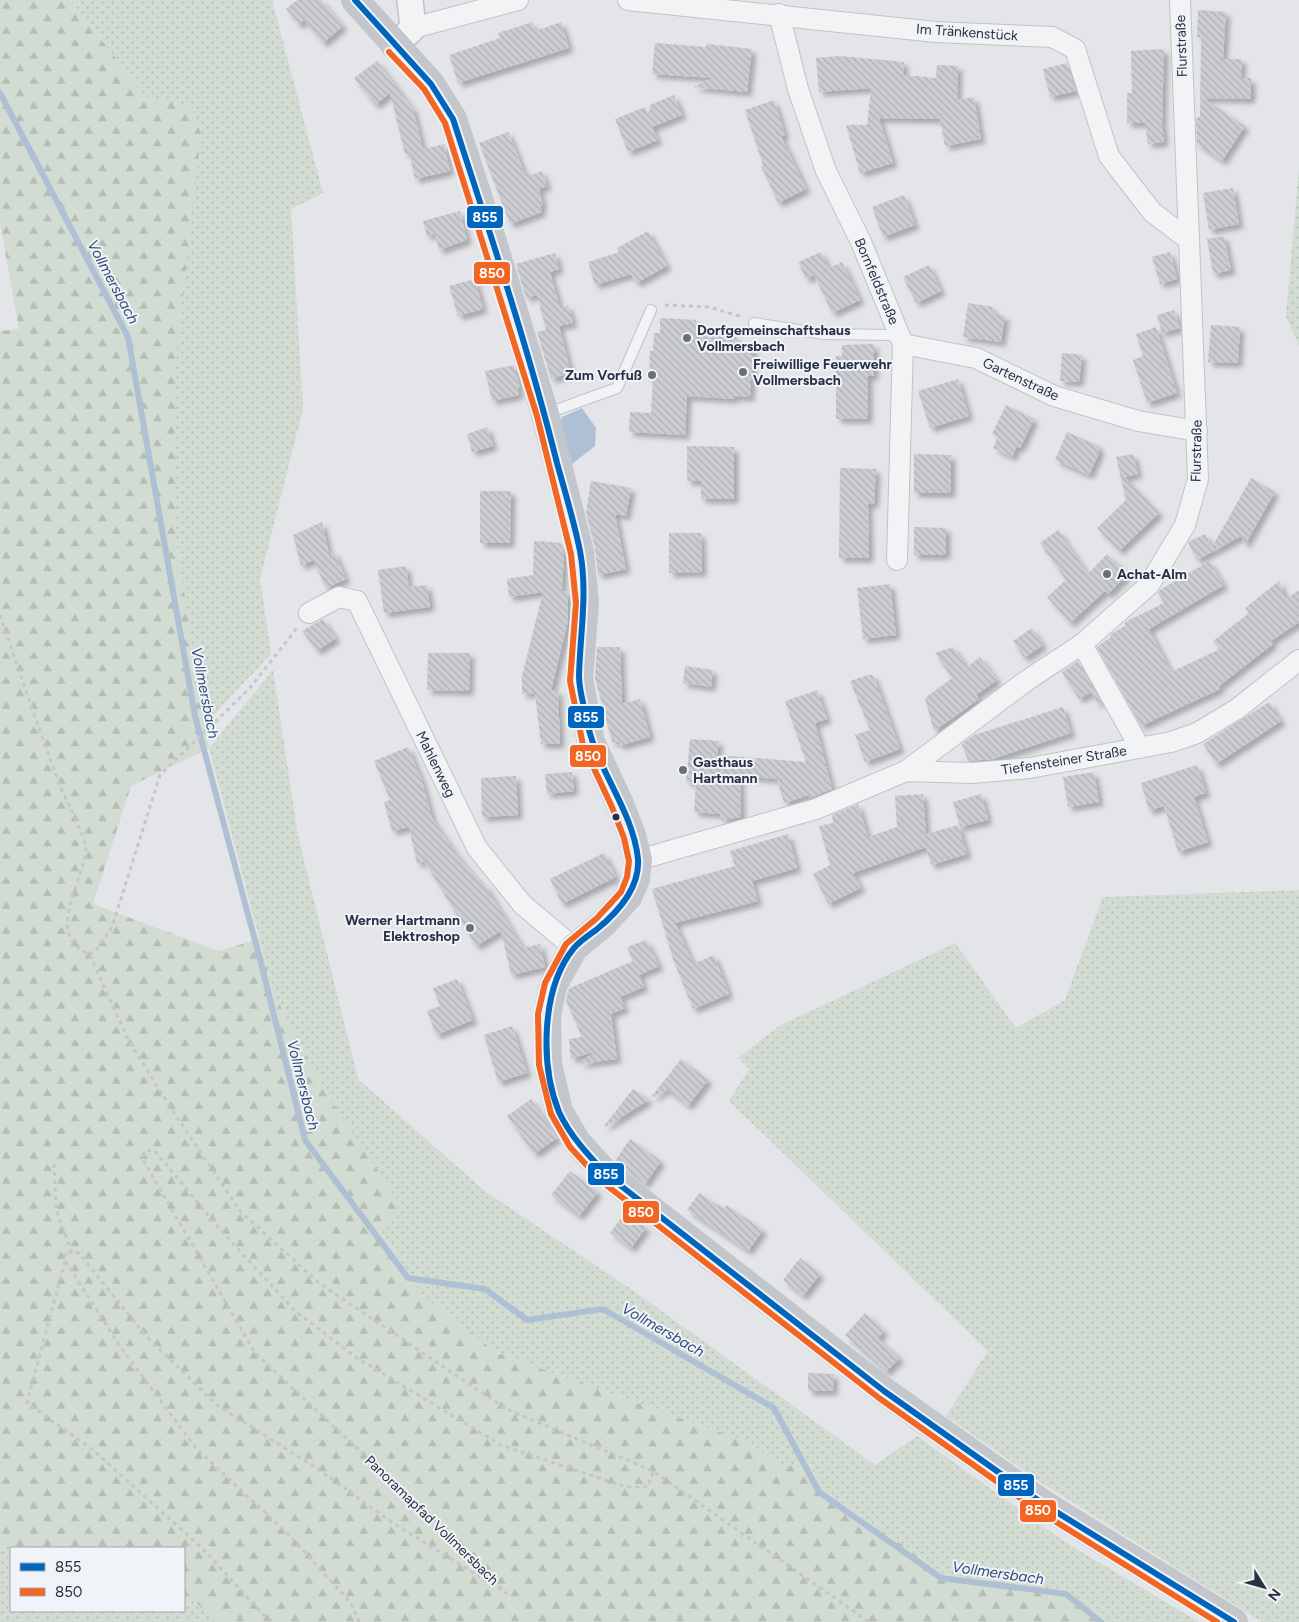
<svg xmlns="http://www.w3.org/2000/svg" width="1299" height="1622" viewBox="0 0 1299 1622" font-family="Figtree,sans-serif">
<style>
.grass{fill:url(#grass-dots)}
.forest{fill:url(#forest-firs)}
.water{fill:#b0c0d4}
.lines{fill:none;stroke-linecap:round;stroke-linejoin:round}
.stream{stroke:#b0c0d4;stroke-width:6}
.building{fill:url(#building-back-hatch);filter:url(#shadow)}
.service-casing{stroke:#c1c3c6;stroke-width:12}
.minor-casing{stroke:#c1c3c6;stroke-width:22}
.tertiary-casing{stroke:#c1c3c6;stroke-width:28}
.path{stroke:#c4c6cb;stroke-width:3;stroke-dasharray:4 4;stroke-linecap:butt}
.service{stroke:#f2f3f5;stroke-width:10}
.minor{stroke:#f2f3f5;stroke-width:20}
.tertiary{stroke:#f2f3f5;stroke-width:25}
.secondary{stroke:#c3c6ca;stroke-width:28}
.bus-1-casing{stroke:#f0f3f7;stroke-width:10}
.bus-2-casing{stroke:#f0f3f7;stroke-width:10}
.bus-1{stroke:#0065bd;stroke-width:6}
.bus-2{stroke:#f26522;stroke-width:6}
.poi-dot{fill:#69707d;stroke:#f0f3f7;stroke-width:2}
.bus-dot{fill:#283143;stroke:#f0f3f7;stroke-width:2}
.labels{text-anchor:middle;stroke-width:4;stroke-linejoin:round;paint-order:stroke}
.street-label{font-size:14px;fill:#283143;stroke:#f0f3f7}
.poi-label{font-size:14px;font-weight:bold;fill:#283143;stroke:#f0f3f7;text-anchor:start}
.water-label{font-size:15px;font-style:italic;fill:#304d79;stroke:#f0f3f7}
.line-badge{stroke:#f0f3f7;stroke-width:2}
.badge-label{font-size:14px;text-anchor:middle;font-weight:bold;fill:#fff}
</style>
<defs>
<pattern id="grass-dots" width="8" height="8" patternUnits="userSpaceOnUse" patternTransform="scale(1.25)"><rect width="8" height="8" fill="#d2dcd3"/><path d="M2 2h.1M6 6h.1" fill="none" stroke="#b4bdb6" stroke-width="1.8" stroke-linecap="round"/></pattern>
<pattern id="forest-firs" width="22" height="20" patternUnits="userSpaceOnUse" patternTransform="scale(1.25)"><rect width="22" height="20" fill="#d2dcd3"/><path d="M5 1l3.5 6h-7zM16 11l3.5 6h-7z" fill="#b4bdb6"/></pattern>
<pattern id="building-back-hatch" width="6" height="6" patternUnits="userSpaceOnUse" patternTransform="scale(1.25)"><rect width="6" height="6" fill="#cbcdd1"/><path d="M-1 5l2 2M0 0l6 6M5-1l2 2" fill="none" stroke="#aeb0b5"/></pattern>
<filter id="shadow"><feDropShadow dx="4.5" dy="4.5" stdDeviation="2.5" flood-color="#0004"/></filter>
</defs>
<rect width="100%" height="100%" fill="#e3e5e8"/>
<g class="grass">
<polygon points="71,0 272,0 323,193 291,209 303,409 260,579 271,654 204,725 176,541 176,359 191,107 145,97"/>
<polygon points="1299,168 1299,346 1286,316"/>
<polygon points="273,670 298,836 358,1079 486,1192 631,1289 875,1465 917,1436 1065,1542 1199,1622 1107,1622 1067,1592 944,1574 825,1491 810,1461 782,1468 750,1443 497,1353 422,1295 380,1230 330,1099 274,994 209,748"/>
<polygon points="1299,890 1299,1622 1262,1622 1039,1481 946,1416 988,1351 729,1101 749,1069 738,1058 779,1026 955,943 1016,1028 1065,1000 1103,897"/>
<polygon points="0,1546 20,1548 11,1548 11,1611 184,1611 184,1601 194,1602 222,1622 0,1622"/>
</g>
<polygon class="forest" points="0,0 71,0 145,97 191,107 201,134 176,359 176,541 209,748 131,786 93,904 218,951 259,939 274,994 330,1099 400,1204 380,1231 422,1295 497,1353 750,1443 782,1468 810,1461 825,1491 944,1574 1067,1592 1107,1622 222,1622 194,1602 184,1601 184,1548 20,1548 0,1546 0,331 19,329 0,223"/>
<polygon class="water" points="582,408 596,428 595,446 572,464 560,423 562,417"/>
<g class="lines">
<polyline class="stream" points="0,93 128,337 195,716 261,963 305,1140 408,1278 485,1289 527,1320 603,1309 774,1408 819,1492 941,1578 1066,1594 1101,1622"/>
</g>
<g class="building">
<polygon points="297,0 321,0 343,26 323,43 304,20 299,25 286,9"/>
<polygon points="1198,10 1226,12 1223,59 1242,59 1241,78 1251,78 1251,99 1203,98 1245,126 1222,161 1197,144 1196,118 1200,117 1201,37 1197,37"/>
<polygon points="532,22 535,31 561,22 569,48 458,83 449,55 500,38 498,33"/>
<polygon points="655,43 706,47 707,44 752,49 747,92 693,87 713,78 652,74"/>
<polygon points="1164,49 1162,122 1164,142 1148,144 1145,123 1127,123 1127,93 1132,93 1131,51"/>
<polygon points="839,56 904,62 903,75 936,78 937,65 958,66 957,100 974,97 981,139 945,146 940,119 879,118 893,163 860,173 846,125 867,125 871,88 819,92 816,58"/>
<polygon points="377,61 413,109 423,149 444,144 450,171 415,179 409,153 405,154 390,93 375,105 354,78"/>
<polygon points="1067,63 1076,91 1050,97 1043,69"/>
<polygon points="674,95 682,115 652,127 658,140 628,152 615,119 645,107 649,118 650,105"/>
<polygon points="774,100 785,135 781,136 806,189 778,203 761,166 763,165 745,110"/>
<polygon points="508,132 524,172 527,171 529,176 542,171 547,186 539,189 543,205 540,206 542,212 510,224 479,143"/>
<polygon points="1233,188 1239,224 1209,230 1203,193"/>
<polygon points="904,195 915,225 883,237 872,207"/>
<polygon points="460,211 467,240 439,250 435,234 427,236 423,221"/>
<polygon points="648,231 667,266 636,283 631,274 595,285 588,262 619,252 617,248"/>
<polygon points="1224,236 1231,270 1213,274 1207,239"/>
<polygon points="821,252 829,268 842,262 860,300 832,313 814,275 806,279 798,262"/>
<polygon points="1170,252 1177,279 1160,284 1152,257"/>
<polygon points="555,253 559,269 550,272 560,308 568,305 573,323 559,326 571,373 551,379 537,332 546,330 537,295 526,298 516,264"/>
<polygon points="929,265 941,291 916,303 903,277"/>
<polygon points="475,279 483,309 458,316 449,286"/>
<polygon points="968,303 993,307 992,313 1005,316 1001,342 963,337"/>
<polygon points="1174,310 1180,328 1162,333 1157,315"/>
<polygon points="660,318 696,320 696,335 737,337 736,346 753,347 750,397 734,396 734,399 687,396 685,435 629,432 630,412 651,413 653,379 649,378 650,351 653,351 654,333 660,333"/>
<polygon points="1211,325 1240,327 1238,363 1208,362"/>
<polygon points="1156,327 1177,393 1147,403 1133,360 1143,356 1136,334"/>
<polygon points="874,344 874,376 868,376 868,419 836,419 836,356 842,356 842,345"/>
<polygon points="1062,353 1082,355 1079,382 1060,381"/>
<polygon points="514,365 520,387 518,387 519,395 492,401 485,371"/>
<polygon points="958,379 969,416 930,428 918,391"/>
<polygon points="1006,405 1034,419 1020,448 1017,446 1012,457 993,448 998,437 992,434"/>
<polygon points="487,427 493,446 472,452 467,434"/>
<polygon points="1067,432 1099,446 1099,453 1089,475 1055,460"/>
<polygon points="687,446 734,447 734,499 701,499 701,481 687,481"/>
<polygon points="914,454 951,455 951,493 914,493"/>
<polygon points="1133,454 1138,474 1124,477 1159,513 1119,551 1097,528 1126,500 1116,457"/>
<polygon points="840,468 876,469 874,504 868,504 869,558 839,558"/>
<polygon points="1251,478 1275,492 1245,545 1241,536 1197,560 1188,542 1205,534 1212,547"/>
<polygon points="591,481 631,488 626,516 615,514 626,569 598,575 595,548 586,513"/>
<polygon points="480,491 511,491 510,543 480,543"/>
<polygon points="322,522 329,554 334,552 346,579 326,588 313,560 301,566 293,535"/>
<polygon points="914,527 946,528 946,555 914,555"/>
<polygon points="1058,530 1088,574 1107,554 1128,574 1108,594 1105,591 1070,623 1047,597 1066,580 1040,543"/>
<polygon points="669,533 701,533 702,572 669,573"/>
<polygon points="534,541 561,543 564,554 562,591 568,592 568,621 551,691 558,690 560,744 541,744 535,693 522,694 522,676 543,592 509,597 507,579 533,575"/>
<polygon points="1209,561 1224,585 1149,629 1171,672 1220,649 1213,641 1249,613 1245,608 1279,581 1286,599 1299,590 1299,622 1271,641 1273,644 1219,686 1220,689 1141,726 1097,647 1111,637 1110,635 1114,632 1125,626 1125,622 1164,603 1158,593 1160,590"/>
<polygon points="406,566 409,587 427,585 430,607 384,613 378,570"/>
<polygon points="890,584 896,635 863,639 857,588"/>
<polygon points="323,619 336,638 317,651 302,631"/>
<polygon points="1032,628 1043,645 1024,658 1013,641"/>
<polygon points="597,647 620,647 622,704 640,699 650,737 619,746 619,742 612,742 595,678"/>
<polygon points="953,647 967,667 980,657 997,680 976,695 979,699 934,731 925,698 952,678 935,653"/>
<polygon points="428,653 470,653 469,691 427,690"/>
<polygon points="1078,661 1101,702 1098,704 1091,692 1079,699 1062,672"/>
<polygon points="685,666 713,670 711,687 683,683"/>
<polygon points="868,675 873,675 900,749 865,762 855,735 870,730 850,681"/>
<polygon points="817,690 827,719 815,723 832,789 810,798 809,795 784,803 777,779 740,776 741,817 721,820 720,814 694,812 696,783 686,782 690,739 719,741 717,755 806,762 785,701"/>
<polygon points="1269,702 1281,721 1216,764 1203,744"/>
<polygon points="1063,707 1071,733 993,759 968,761 962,744 974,735"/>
<polygon points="408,747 422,781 432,818 455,852 483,886 485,885 523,948 540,944 545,967 511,975 501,931 476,946 424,861 417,864 409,827 392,831 384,802 390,800 374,761"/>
<polygon points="1197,765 1206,793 1194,797 1208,842 1178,852 1164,806 1149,811 1141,783"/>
<polygon points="572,772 574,791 547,794 545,774"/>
<polygon points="1094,772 1099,802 1068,807 1063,777"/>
<polygon points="516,776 518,815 482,817 481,778"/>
<polygon points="923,794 926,834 958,825 967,854 931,865 926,847 853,873 861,888 828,904 813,874 830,865 819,826 833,823 832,815 858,804 868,837 897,827 895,796"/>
<polygon points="981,794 988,820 960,827 953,802"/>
<polygon points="788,834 797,868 752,881 758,901 675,923 693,964 714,955 729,994 693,1009 674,962 652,889 735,866 730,851"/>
<polygon points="604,853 616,877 562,904 550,879"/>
<polygon points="646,940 659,966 639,975 637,969 644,987 620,997 625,1008 611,1014 617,1059 578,1064 596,1051 571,1059 569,1039 582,1037 566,1001 568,991 570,988 633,961 627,947"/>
<polygon points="457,979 473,1020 436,1035 427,1011 440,1006 433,988"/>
<polygon points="512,1026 527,1073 498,1082 484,1035"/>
<polygon points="681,1059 708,1080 688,1106 667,1089 654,1097 652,1096"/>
<polygon points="633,1089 649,1100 605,1127 604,1126"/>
<polygon points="531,1099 557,1138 534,1154 507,1116"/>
<polygon points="630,1139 661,1161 645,1184 615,1161"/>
<polygon points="570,1171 598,1192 579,1216 551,1195"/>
<polygon points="699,1193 724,1209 726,1205 763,1230 748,1251 687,1210"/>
<polygon points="625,1213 646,1228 631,1248 610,1233"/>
<polygon points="800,1258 820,1274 803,1296 783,1280"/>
<polygon points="865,1313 884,1331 878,1338 900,1358 886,1372 845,1335"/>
<polygon points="808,1373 834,1374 833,1391 808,1391"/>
</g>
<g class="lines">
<defs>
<g id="service">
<polyline points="754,323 824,334 891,335 900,342"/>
<polyline points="545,414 617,388 651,310"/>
</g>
<g id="minor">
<polyline points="628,0 936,32 1052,37 1075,49 1109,156 1152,212 1189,240"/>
<polyline points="779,14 798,89 826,171 861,242 903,344 897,560"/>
<polyline points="413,28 518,0"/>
<polyline points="903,344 976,358 1054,396 1138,421 1197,431"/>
<polyline points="309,613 339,597 357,601 477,848 522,904 574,948"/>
<polyline points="1082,644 1140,748"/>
<polyline points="906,771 1026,681 1082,644 1149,585 1185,525 1198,479 1180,0"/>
<polyline points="638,860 816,809 906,771 972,773 1030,768 1171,742 1197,733 1237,709 1299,660"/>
</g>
<polyline id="tertiary" points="395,46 413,28 410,0"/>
</defs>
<use href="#service" class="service-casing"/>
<use href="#minor" class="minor-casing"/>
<use href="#tertiary" class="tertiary-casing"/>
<g class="path">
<polyline points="665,305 709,307 742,317"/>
<path d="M0 615C20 673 39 731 61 788 66 800 86 838 86 848 85 880 43 935 89 954L129 1041 174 1113 241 1212 319 1283 506 1409 653 1471 869 1622"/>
<polyline points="89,954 98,948 112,927 160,775 249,689 297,628"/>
<polyline points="54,1164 56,1209 72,1253"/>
<polyline points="65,1261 27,1403 93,1450 203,1549 270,1622"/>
<polyline points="359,1622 351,1603 288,1534 195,1447 119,1345 65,1260 65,1252 79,1253 146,1336 218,1406 318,1469 390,1521 506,1593 373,1463 255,1353 142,1158 146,1151 154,1150 217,1226 295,1311 357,1358 501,1445 626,1487 648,1487 653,1471"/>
</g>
<use href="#service" class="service"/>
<use href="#minor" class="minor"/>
<use href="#tertiary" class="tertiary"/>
<polyline class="secondary" points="355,0 431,84 453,119 493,242 545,414 580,552 585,603 579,679 591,742 620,804 632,835 638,860 636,879 628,897 603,924 574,948 553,986 547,1015 548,1064 559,1111 577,1142 607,1175 884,1391 1042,1503 1234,1622"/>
<defs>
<path id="bus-1" d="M355 0 431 84 453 119C490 233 528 347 557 463 565 492 574 521 580 551 588 593 580 634 579 676 579 690 584 706 587 721 596 769 633 810 638 859 640 888 617 913 596 930 589 935 580 941 574 948 541 988 540 1065 559 1112 570 1136 589 1156 607 1175L884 1391 1042 1503 1234 1622"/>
<polyline id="bus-2" points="389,52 424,89 445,123 537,416 571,554 576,603 570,681 583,745 612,807 624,838 629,861 627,877 621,892 597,918 566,944 545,983 538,1014 539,1065 551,1114 570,1147 601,1181 879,1398 1037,1510 1217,1622"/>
</defs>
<use href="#bus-1" class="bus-1-casing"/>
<use href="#bus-2" class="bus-2-casing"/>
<use href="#bus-1" class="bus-1"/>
<use href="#bus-2" class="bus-2"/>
</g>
<g class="poi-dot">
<circle cx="687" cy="338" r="5"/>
<circle cx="743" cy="372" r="5"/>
<circle cx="652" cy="375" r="5"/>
<circle cx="1107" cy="574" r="5"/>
<circle cx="683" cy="770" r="5"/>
<circle cx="470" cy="928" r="5"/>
</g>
<circle class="bus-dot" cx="616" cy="817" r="4.5"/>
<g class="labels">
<g class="street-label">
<text transform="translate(967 32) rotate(4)" y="5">Im Tränkenstück</text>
<text transform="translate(1181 46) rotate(-92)" y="5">Flurstraße</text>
<text transform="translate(877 281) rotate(67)" y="5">Bornfeldstraße</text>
<text transform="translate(1021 379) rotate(25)" y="5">Gartenstraße</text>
<text transform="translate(1196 451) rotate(-89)" y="5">Flurstraße</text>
<text transform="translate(1064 760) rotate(-9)" y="5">Tiefensteiner Straße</text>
<text transform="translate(436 764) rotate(64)" y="5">Mahlenweg</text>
<text transform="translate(432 1520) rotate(44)" y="5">Panoramapfad Vollmersbach</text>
</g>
<g class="poi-label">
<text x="697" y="335">Dorfgemeinschaftshaus<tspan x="697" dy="16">Vollmersbach</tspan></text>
<text x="753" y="369">Freiwillige Feuerwehr<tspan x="753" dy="16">Vollmersbach</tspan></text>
<text x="642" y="380" text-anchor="end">Zum Vorfuß</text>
<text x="1117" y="579">Achat-Alm</text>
<text x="693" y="767">Gasthaus<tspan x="693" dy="16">Hartmann</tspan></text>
<text x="460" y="925" text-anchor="end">Werner Hartmann<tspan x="460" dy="16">Elektroshop</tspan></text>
</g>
<g class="water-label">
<text transform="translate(113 282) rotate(62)" y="5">Vollmersbach</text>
<text transform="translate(205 693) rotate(79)" y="5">Vollmersbach</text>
<text transform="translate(303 1085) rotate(76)" y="5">Vollmersbach</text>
<text transform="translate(663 1330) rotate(30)" y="5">Vollmersbach</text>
<text transform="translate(998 1573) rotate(8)" y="5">Vollmersbach</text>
</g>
</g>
<g class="line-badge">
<rect x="466" y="205" width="38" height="24" rx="5" fill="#0065bd"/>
<rect x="473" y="261" width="38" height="24" rx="5" fill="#f26522"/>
<rect x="567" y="705" width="38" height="24" rx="5" fill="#0065bd"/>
<rect x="569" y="744" width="38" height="24" rx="5" fill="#f26522"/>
<rect x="587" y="1162" width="38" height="24" rx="5" fill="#0065bd"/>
<rect x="622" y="1200" width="38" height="24" rx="5" fill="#f26522"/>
<rect x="997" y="1473" width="38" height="24" rx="5" fill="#0065bd"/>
<rect x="1019" y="1499" width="38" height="24" rx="5" fill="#f26522"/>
</g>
<g class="badge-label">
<text x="485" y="222">855</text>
<text x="492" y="278">850</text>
<text x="586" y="722">855</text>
<text x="588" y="761">850</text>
<text x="606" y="1179">855</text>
<text x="641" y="1217">850</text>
<text x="1016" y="1490">855</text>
<text x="1038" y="1515">850</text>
</g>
<rect x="10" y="1547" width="175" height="65" fill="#f0f3f7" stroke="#a0a5af"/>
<rect x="20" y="1563" width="25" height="8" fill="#0065bd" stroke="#a0a5af"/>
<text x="55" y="1572" font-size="15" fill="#283143">855</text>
<rect x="20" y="1588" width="25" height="8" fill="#f26522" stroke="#a0a5af"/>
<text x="55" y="1597" font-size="15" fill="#283143">850</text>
<g transform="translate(1264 1587) rotate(127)" stroke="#f0f3f7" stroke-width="4" paint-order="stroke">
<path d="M0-4L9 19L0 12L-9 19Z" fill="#283143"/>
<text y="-8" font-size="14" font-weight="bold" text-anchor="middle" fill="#283143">N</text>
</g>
</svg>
